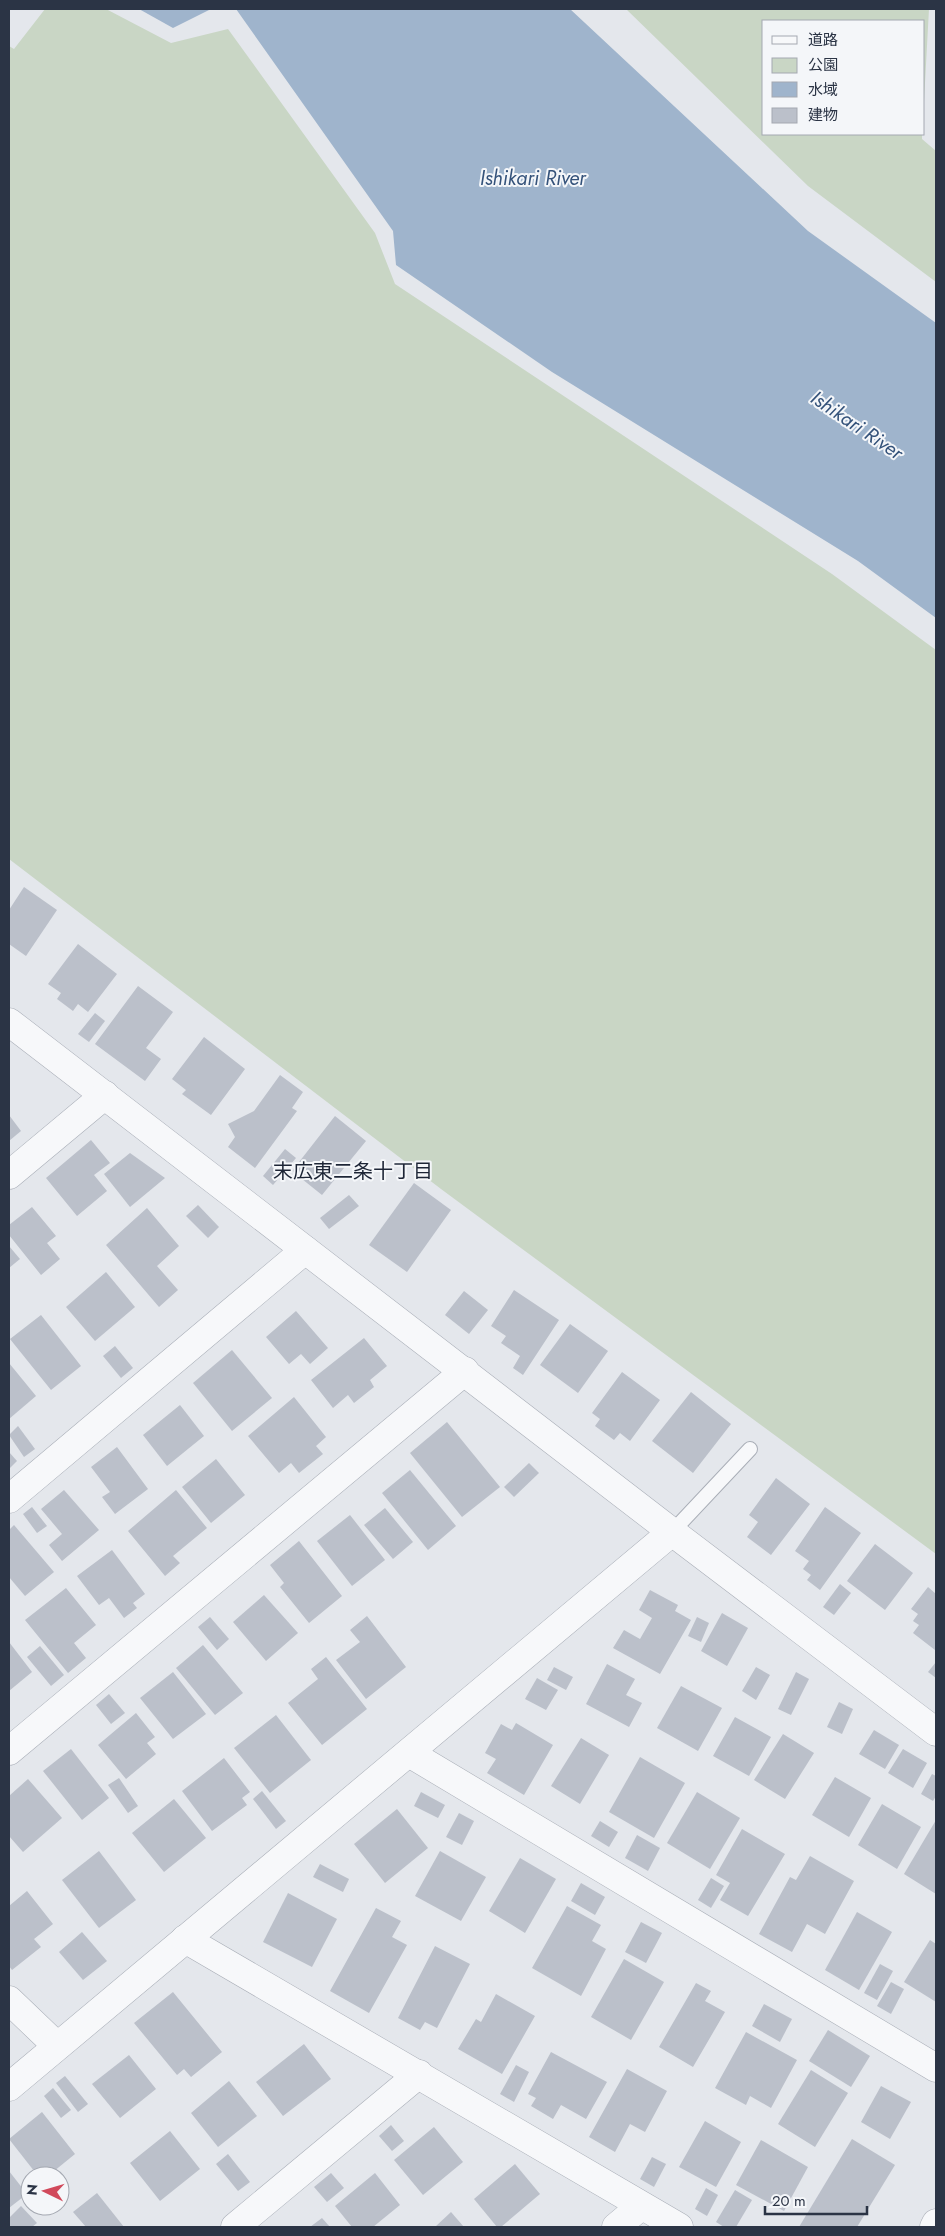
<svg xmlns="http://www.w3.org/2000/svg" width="945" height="2236" viewBox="0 0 945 2236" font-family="Jost,'Noto Sans JP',sans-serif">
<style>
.green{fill:#c9d6c5}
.water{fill:#9fb4cc}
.building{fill:#bbc0ca}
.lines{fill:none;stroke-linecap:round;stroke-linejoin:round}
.service-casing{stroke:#a9aeb7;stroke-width:16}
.minor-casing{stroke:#a9aeb7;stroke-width:29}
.service{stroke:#f7f8fa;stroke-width:14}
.minor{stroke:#f7f8fa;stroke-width:28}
.labels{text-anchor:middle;stroke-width:4;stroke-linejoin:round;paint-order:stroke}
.water-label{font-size:20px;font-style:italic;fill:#34527a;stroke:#f4f6f9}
.neighbourhood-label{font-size:20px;fill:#1d2536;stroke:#f4f6f9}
</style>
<rect width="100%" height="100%" fill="#e4e7ec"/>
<g class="green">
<polygon points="45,9 106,9 171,43 228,29 375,233 395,284 832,574 936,650 936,1554 441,1189 9,859 9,46 14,49"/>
<polygon points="626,9 929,9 924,101 924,21 764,21 764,134 922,134 922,139 936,151 936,282 808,186"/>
</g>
<g class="water">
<polygon points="139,9 211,9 173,28"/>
<polygon points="236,9 570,9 808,231 936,323 936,618 858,561 552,372 396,265 393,231"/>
</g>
<g class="building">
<polygon points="24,887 57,910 26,956 9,944 9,910"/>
<polygon points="78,944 117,974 88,1012 78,1004 73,1011 57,999 61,993 48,984"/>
<polygon points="138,986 173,1012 146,1048 161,1059 145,1081 95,1044"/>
<polygon points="95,1013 105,1021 89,1042 78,1034"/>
<polygon points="204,1037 245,1069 211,1115 182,1094 186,1090 172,1079"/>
<polygon points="280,1075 303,1092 292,1108 297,1111 255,1168 228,1147 235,1137 228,1124 254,1111"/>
<polygon points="9,1115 21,1131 9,1141"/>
<polygon points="335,1116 366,1141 322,1195 292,1171"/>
<polygon points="91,1140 110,1163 94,1175 107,1191 77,1216 46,1178"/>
<polygon points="285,1149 296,1158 273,1185 263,1176"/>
<polygon points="130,1153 165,1178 130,1207 104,1174"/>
<polygon points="414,1183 451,1210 407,1272 369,1245"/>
<polygon points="349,1195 359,1206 329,1229 320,1218"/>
<polygon points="198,1205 219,1227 208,1238 186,1216"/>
<polygon points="32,1207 56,1236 47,1243 60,1259 41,1275 9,1235 9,1225"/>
<polygon points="147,1208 179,1246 157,1266 178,1290 159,1307 106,1245"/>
<polygon points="9,1246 20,1259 9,1268"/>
<polygon points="106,1272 135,1307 95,1341 66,1307"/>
<polygon points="514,1290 559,1320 523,1375 513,1368 520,1356 501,1343 506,1336 491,1326"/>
<polygon points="464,1291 488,1310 469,1334 445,1315"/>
<polygon points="296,1311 328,1348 310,1364 301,1354 289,1364 266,1337"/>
<polygon points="41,1315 81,1366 51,1390 10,1339"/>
<polygon points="570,1324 608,1351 578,1393 540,1365"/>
<polygon points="364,1338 387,1366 370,1380 374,1387 354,1403 348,1395 333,1408 311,1380"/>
<polygon points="115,1346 133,1368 121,1378 103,1356"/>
<polygon points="232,1350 272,1398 232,1431 193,1383"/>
<polygon points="9,1363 36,1396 9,1419"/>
<polygon points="622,1372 660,1400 630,1441 620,1433 614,1440 595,1426 600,1419 592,1413"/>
<polygon points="691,1392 731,1424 693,1473 652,1441"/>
<polygon points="294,1397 326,1437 316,1446 323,1454 299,1473 291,1463 279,1473 248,1436"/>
<polygon points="180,1405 204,1436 167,1466 143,1435"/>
<polygon points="447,1422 500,1487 462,1517 410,1453"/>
<polygon points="18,1426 35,1449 24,1457 9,1435"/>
<polygon points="117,1447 148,1489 115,1514 102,1497 110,1492 91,1467"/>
<polygon points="9,1452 17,1461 9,1469"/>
<polygon points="216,1459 245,1495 211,1523 182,1487"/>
<polygon points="529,1463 539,1473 514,1497 504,1487"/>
<polygon points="410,1470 456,1526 428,1550 382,1493"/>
<polygon points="776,1478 810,1504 771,1555 747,1537 758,1522 749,1515"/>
<polygon points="64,1490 99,1530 62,1561 49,1545 62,1534 41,1509"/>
<polygon points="176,1490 207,1528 173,1556 180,1563 165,1576 128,1531"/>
<polygon points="32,1507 47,1526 37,1533 23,1514"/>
<polygon points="825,1507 861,1533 820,1590 807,1580 811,1575 803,1569 809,1561 795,1551"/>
<polygon points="385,1508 413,1542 393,1559 364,1525"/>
<polygon points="350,1515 385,1560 352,1586 317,1541"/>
<polygon points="14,1525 54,1572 25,1596 9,1577 9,1530"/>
<polygon points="299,1541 342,1596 309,1623 280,1587 284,1583 270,1565"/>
<polygon points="875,1544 913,1573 885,1610 847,1581"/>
<polygon points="112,1550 145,1594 133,1603 137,1608 124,1618 109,1598 99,1605 77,1576"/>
<polygon points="840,1584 851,1593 834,1615 823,1607"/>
<polygon points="928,1587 936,1594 935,1650 913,1633 919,1625 913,1621 918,1614 911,1609"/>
<polygon points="66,1588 96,1625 74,1643 86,1658 68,1673 25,1620"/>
<polygon points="650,1590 678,1605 675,1611 691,1620 660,1674 613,1648 624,1630 640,1639 652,1618 639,1610"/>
<polygon points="264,1595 298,1633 266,1661 233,1622"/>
<polygon points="722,1613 748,1628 727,1666 701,1651"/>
<polygon points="367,1616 406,1667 366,1699 336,1660 360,1642 350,1630"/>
<polygon points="210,1617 229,1639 217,1650 198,1627"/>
<polygon points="697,1617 709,1623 701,1642 688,1636"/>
<polygon points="9,1642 32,1672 9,1691"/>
<polygon points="203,1645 243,1693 215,1715 176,1668"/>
<polygon points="40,1646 64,1675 51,1686 27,1657"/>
<polygon points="326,1657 367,1709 322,1745 288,1703 318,1679 311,1669"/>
<polygon points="936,1662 936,1678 928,1672"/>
<polygon points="607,1664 635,1679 626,1695 642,1703 629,1727 586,1704"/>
<polygon points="554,1667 573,1677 566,1690 547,1680"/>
<polygon points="756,1667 770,1675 756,1700 742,1691"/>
<polygon points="173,1672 206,1714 173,1739 140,1698"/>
<polygon points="796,1672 809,1679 791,1715 778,1709"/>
<polygon points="537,1678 558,1690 546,1710 525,1699"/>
<polygon points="681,1686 722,1708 698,1751 657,1728"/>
<polygon points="109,1694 125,1713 111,1724 96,1705"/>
<polygon points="839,1702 853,1709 842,1734 827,1727"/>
<polygon points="136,1713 155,1737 147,1743 156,1754 126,1779 98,1745"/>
<polygon points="276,1715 311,1760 270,1793 234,1748"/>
<polygon points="735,1717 771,1737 749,1776 713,1756"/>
<polygon points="516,1723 553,1745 524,1795 487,1773 496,1759 485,1753 501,1724 512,1730"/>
<polygon points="874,1730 899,1745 885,1769 859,1754"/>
<polygon points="783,1734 814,1753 785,1799 754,1780"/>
<polygon points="581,1738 609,1755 580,1804 551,1786"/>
<polygon points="71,1749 109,1798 82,1820 43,1771"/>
<polygon points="903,1749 927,1763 913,1788 888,1773"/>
<polygon points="640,1757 685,1783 654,1838 609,1812"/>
<polygon points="224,1758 250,1792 242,1798 247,1805 212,1831 182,1791"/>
<polygon points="932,1774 936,1776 936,1796 933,1801 921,1794"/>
<polygon points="835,1777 871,1798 849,1837 812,1815"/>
<polygon points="119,1778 138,1806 128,1813 108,1785"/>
<polygon points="28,1779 62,1818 23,1852 9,1836 9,1796"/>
<polygon points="262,1791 286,1821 276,1829 253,1799"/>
<polygon points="421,1792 445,1805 438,1818 414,1806"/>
<polygon points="697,1792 740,1818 710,1869 667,1843"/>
<polygon points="174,1799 206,1838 164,1872 132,1833"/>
<polygon points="882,1804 921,1827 897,1869 858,1845"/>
<polygon points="397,1809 428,1848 385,1883 354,1844"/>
<polygon points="459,1813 474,1821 462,1845 446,1837"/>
<polygon points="936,1820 936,1894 904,1874"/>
<polygon points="600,1821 618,1832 609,1847 591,1836"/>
<polygon points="742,1829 785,1854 748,1916 720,1900 730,1883 716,1875"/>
<polygon points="637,1835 660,1848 648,1871 625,1858"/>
<polygon points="99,1851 136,1900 99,1928 62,1880"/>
<polygon points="440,1851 486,1877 461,1921 415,1896"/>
<polygon points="810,1856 854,1881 825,1934 807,1924 792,1952 759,1934 790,1877 796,1880"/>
<polygon points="520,1858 556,1879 525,1933 489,1911"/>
<polygon points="320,1864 349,1879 343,1892 313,1877"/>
<polygon points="711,1878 724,1886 711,1908 698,1900"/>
<polygon points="581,1883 605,1897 595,1915 571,1901"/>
<polygon points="27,1891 53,1924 34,1939 41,1947 12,1970 9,1966 9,1906"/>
<polygon points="288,1893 337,1919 312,1967 263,1942"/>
<polygon points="567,1906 601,1925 592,1941 606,1949 581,1996 532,1968"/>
<polygon points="376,1908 401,1921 392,1937 407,1945 369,2013 330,1991"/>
<polygon points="857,1912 892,1932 859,1990 825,1970"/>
<polygon points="641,1922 662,1933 646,1963 625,1952"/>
<polygon points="82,1932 107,1961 83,1980 59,1952"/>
<polygon points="930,1940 936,1944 936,2002 904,1982"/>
<polygon points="435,1946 470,1964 437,2028 425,2022 420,2030 398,2018"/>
<polygon points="624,1959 664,1982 631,2040 591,2017"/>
<polygon points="880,1964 893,1971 877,2000 864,1993"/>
<polygon points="891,1982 904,1989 891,2014 877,2006"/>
<polygon points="696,1983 711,1991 705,2001 725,2012 693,2067 659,2047"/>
<polygon points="173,1992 222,2052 191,2077 184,2069 177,2075 134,2023"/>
<polygon points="496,1994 535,2016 502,2074 458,2049 476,2019 481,2022"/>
<polygon points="764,2004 792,2019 780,2042 752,2026"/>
<polygon points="828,2030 870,2056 851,2087 809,2061"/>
<polygon points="746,2032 797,2060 771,2108 750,2096 746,2105 715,2088"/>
<polygon points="304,2044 331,2079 283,2116 256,2082"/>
<polygon points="551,2052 607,2082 586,2119 561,2105 553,2119 531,2106 536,2098 528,2094"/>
<polygon points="129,2055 156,2089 120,2118 92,2084"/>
<polygon points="516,2065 529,2072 514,2102 500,2094"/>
<polygon points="627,2069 667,2091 645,2132 630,2124 615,2152 589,2137"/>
<polygon points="811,2070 848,2093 815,2147 778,2124"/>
<polygon points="65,2076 88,2104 78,2112 56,2083"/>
<polygon points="229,2081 257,2116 218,2147 191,2113"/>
<polygon points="881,2086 911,2102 890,2139 861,2122"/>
<polygon points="53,2088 71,2110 61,2118 44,2096"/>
<polygon points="42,2112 75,2154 48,2176 38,2176 9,2139"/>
<polygon points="705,2121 741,2142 716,2187 679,2167"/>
<polygon points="391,2125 404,2141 392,2151 379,2136"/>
<polygon points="434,2127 463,2162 423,2195 394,2160"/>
<polygon points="170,2131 200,2169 160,2201 130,2163"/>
<polygon points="852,2139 895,2165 857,2227 799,2227"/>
<polygon points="761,2140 808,2167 784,2211 736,2185"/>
<polygon points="228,2154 250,2182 238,2191 216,2164"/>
<polygon points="652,2157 666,2164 654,2187 640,2179"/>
<polygon points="515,2164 540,2194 501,2227 497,2227 474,2199"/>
<polygon points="9,2171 27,2194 9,2208"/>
<polygon points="331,2173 344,2188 327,2202 314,2187"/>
<polygon points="375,2173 400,2205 373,2227 352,2227 335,2206"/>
<polygon points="706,2188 718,2195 707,2216 695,2209"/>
<polygon points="735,2190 752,2200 736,2227 724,2227 716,2222"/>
<polygon points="97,2193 124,2227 86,2227 73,2212"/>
<polygon points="21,2206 37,2223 32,2227 9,2227 9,2218"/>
<polygon points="451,2212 464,2227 435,2227"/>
<polygon points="322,2218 330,2227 310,2227"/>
</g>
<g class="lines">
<defs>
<polyline id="service" points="672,1532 750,1449"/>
<g id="minor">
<polyline points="9,1022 672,1532 936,1732"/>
<polyline points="9,1175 105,1095"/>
<polyline points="9,1499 305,1250"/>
<polyline points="9,1751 465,1371"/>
<polyline points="409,1753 936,2068"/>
<polyline points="185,1939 679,2227"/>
<polyline points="9,2000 57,2046"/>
<polyline points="9,2087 672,1532"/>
<polyline points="235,2227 419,2074"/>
<polyline points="616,2227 641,2206"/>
<polyline points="934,2227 936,2223"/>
</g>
</defs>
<use href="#service" class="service-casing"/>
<use href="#minor" class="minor-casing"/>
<use href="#service" class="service"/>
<use href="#minor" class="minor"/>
</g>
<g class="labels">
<g class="water-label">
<text x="533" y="185">Ishikari River</text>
<text transform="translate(857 425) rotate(34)" y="7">Ishikari River</text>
</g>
<g class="neighbourhood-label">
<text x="353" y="1178">末広東二条十丁目</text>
</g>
</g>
<rect width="945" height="2236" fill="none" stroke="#2b3445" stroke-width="20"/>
<rect x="762" y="20" width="162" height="115" fill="#f4f6f9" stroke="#a4a8b1"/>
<rect x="772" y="36" width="25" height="8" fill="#f7f8fa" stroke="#a4a8b1"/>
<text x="808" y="45" font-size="15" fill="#2b3445">道路</text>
<rect x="772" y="58" width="25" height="15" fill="#c9d6c5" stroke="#a4a8b1"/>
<text x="808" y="70" font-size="15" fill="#2b3445">公園</text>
<rect x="772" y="82" width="25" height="15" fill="#9fb4cc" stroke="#a4a8b1"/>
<text x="808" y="95" font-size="15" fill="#2b3445">水域</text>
<rect x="772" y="108" width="25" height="15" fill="#bbc0ca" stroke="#a4a8b1"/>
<text x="808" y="120" font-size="15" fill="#2b3445">建物</text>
<g transform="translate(45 2191) rotate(275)"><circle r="24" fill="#f4f6f9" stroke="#a4a8b1"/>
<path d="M0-4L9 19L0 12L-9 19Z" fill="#d1495b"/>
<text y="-8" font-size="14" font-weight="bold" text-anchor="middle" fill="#2b3445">N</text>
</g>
<path d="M765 2206v8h102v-8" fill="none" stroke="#2b3445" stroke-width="2.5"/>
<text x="772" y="2206" font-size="15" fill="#2b3445" stroke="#f4f6f9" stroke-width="4" paint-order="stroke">20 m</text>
</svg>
